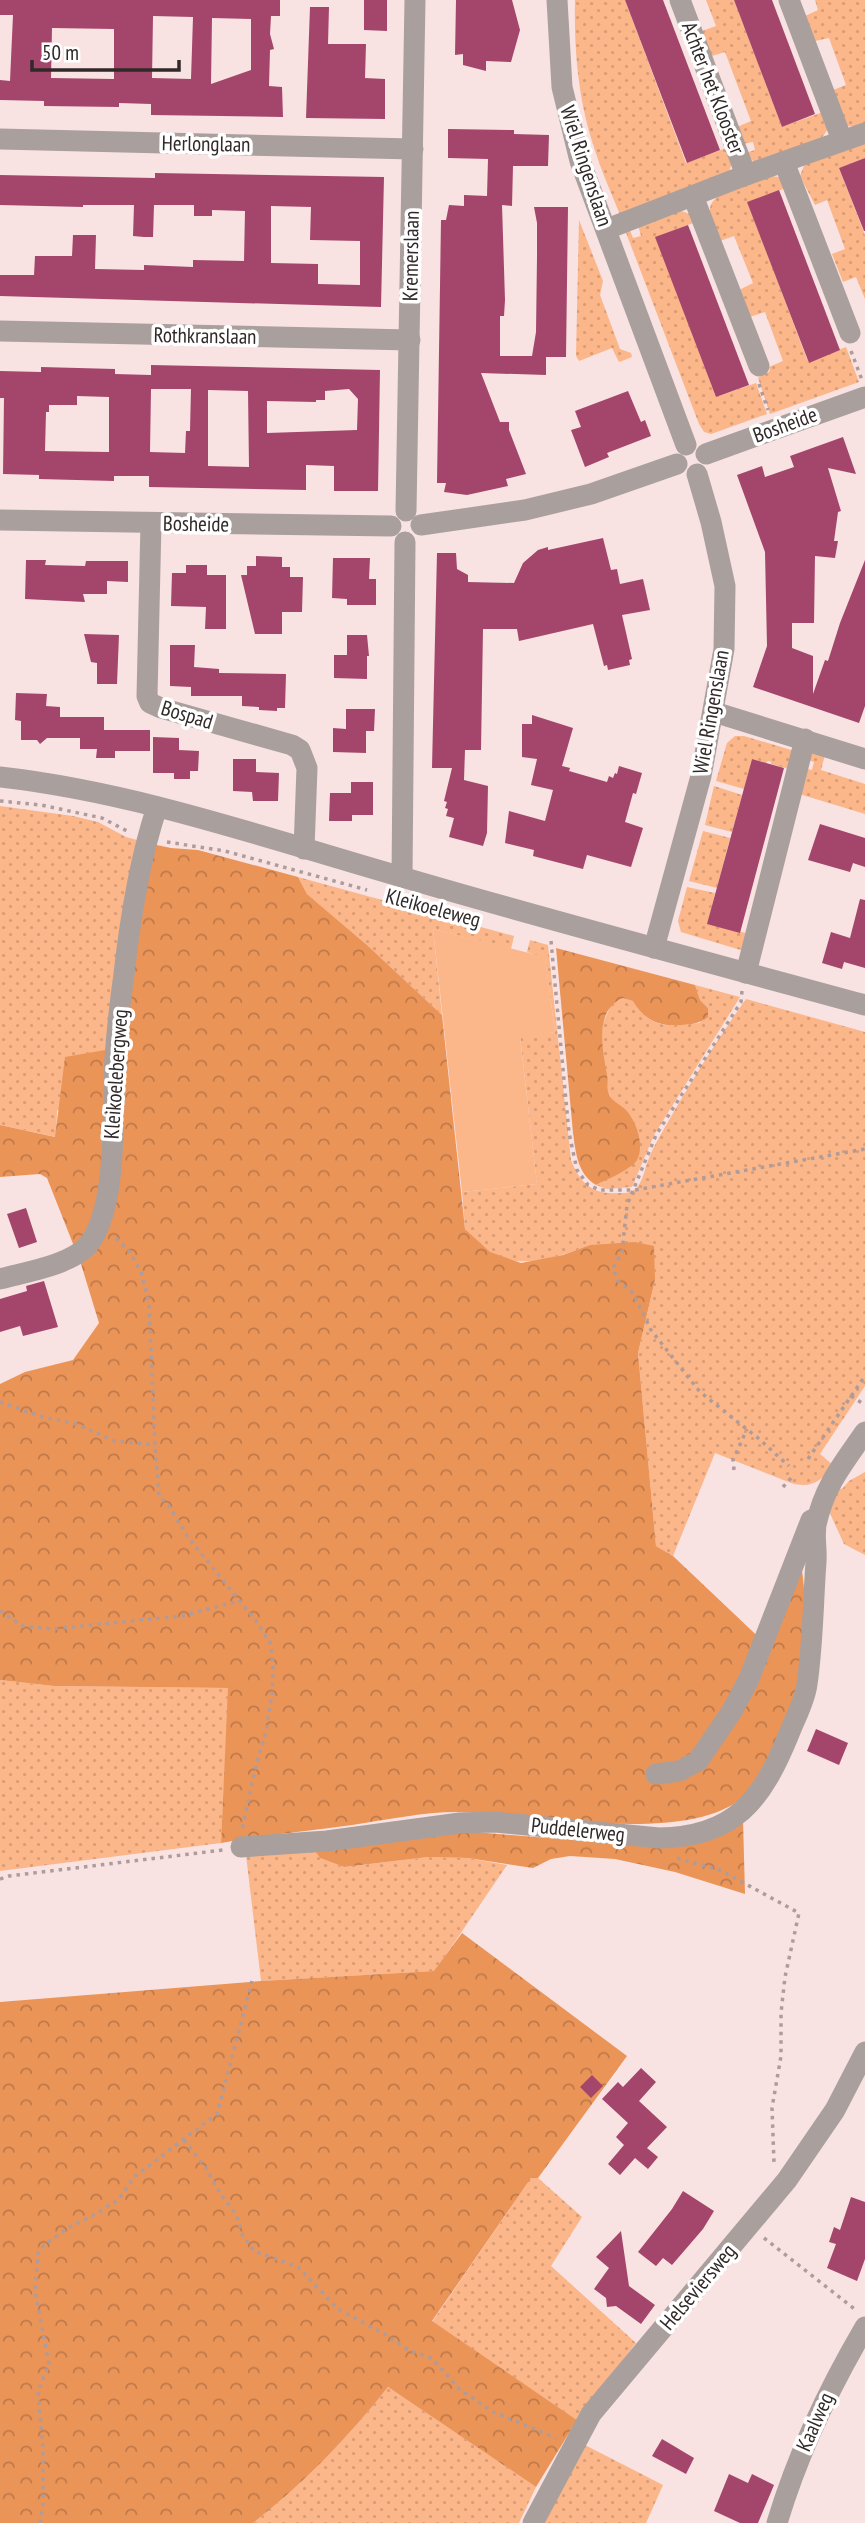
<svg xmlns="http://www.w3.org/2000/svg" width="865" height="2523" viewBox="0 0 865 2523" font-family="'PT Sans Narrow',sans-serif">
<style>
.grass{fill:url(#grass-dots)}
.forest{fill:url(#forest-crowns)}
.garden{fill:#fbb689}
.building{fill:#a4466b;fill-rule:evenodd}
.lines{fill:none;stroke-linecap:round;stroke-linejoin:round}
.path{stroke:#ae9c9c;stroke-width:3.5;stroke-dasharray:3.5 5;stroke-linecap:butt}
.minor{stroke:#a9a09e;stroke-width:21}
.labels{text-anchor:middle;stroke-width:7;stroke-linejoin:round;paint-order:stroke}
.street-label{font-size:21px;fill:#312929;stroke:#fff}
</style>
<defs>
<pattern id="grass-dots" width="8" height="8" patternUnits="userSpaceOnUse" patternTransform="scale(1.75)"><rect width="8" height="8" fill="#fbb689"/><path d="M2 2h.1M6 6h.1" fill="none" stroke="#d89c76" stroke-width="1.8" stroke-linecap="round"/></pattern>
<pattern id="forest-crowns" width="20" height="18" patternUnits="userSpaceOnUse" patternTransform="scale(1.75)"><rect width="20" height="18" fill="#eb9458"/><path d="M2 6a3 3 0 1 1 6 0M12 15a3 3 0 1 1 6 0" fill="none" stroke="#bf7949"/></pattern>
</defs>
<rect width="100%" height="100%" fill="#f9e2e2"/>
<g class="grass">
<path d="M575 0H625L686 163 726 148 732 164 728 173 620 215C611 192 600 168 593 144 578 98 574 48 575 0Z"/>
<polygon points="706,0 734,0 782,127 823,112 828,129 821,139 754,162 745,153 755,150 753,142 742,144 737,127 751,121 725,52 712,56 702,31 716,26"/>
<polygon points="815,0 865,0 865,123 856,127 847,126 833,90 846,85 829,38 815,41 805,16 818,10"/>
<polygon points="865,141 865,158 839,168 865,235 865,299 856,277 843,282 832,254 845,249 827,200 815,205 800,176 805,163"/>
<path d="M769 176 780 177 788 187 748 203 808 362 846 347 859 382 770 414 758 378 770 371 769 367 783 361 765 312 750 317 739 290 753 283 734 236 720 241C717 232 709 219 710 209 711 191 754 181 769 176Z"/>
<polygon points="678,210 690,214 696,222 656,237 716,397 756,383 767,414 711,434 704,432 699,424 625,230 629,228 633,238 641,236 638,225"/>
<polygon points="579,220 603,281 600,295 620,349 631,353 632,357 619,362 612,348 579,361 576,356"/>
<polygon points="735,736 744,736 798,752 793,770 771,764 771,762 768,761 766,763 752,759 744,789 716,781 727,743"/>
<polygon points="812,750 825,755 821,770 865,784 865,814 796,793 803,768 812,770 814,762 804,759"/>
<polygon points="714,786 742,795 732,832 705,825"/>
<polygon points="0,806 73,816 98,822 126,837 152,844 111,1049 57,1111 56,1137 0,1125"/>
<polygon points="703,831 730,838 717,888 689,881"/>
<polygon points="298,877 514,936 511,949 433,929 442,1015 367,945 307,894"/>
<polygon points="687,887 715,893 708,923 749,934 744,951 681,932 678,921"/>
<path d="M530 940 548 945 571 1160C580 1183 592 1195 619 1193 626 1193 633 1193 638 1186 643 1180 645 1168 648 1161 652 1149 659 1138 665 1127 690 1083 717 1040 746 999L865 1032V1386L820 1454 833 1465C822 1481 811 1489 791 1483L715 1453 673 1556 656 1546 638 1353 655 1280 590 1245C559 1257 520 1271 489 1252 481 1246 473 1236 465 1229L462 1192 537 1184 520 1036 555 1032 545 958 527 952Z"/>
<path d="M695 985 740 997 654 1135 632 1187 607 1189 596 1185 630 1167 614 1103 608 1091 601 1040 603 1023 611 1005 623 998 634 1001C650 1031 671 1026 700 1023L708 1008 700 1000Z"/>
<polygon points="865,1472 865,1555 844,1544 828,1509 838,1488 842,1489 849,1481"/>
<polygon points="0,1680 54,1686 229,1688 221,1843 0,1871"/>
<polygon points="314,1850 320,1858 344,1867 428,1857 468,1858 507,1865 435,1971 261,1981 246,1855"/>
<polygon points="531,2178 538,2178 582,2217 551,2266 636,2343 577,2420 432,2322"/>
<path d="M388 2387 536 2487 519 2523H253C303 2484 349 2437 388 2387Z"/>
<polygon points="583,2444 663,2485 646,2523 539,2523"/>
</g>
<g class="forest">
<path d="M152 844 171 848 198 850 298 877 307 894 367 945 442 1015 465 1229 490 1252 521 1263 563 1255 590 1245 635 1242 654 1246 655 1280 638 1353 656 1546 673 1556 767 1645 801 1565C810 1613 803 1680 785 1726 777 1744 756 1786 742 1798 684 1846 530 1813 457 1812 422 1812 386 1820 352 1825 308 1831 264 1835 221 1843L228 1688 54 1686 0 1680V1384L25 1372 73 1360 99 1323 81 1264 47 1178 40 1174 0 1177V1125L55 1137 65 1057 111 1049Z"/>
<path d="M556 948 695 985 700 1000 708 1008V1017C699 1024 692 1024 681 1025 659 1027 644 1020 633 1001L623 998C593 1011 603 1050 607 1075 608 1080 607 1086 608 1091 611 1102 619 1103 626 1110 636 1121 645 1145 637 1160 632 1169 606 1180 596 1185 577 1173 576 1153 573 1133Z"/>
<polygon points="743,1820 745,1894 675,1872 615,1859 570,1856 551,1859 533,1868 468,1858 428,1857 344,1867 320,1858 314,1850 422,1833 474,1832 657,1847"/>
<path d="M462 1933 627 2056 538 2178H531L432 2321 577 2420 536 2487 388 2387C349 2437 303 2484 253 2523H0V2002L261 1981 434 1971Z"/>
</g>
<polygon class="garden" points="433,929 545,957 555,1032 520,1037 537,1184 462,1192"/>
<g class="building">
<path d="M0 0H280V16H271L270 34 274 49 270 50 269 86 282 87 283 117 151 115V104L119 103V107L44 106V101L0 100V80L10 81 13 15H0ZM153 16 193 17 191 79 152 78ZM212 18 251 19V70L211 84ZM52 28 114 29V79L51 78Z"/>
<polygon points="364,0 387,0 387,31 364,30"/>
<polygon points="456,0 512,0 520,30 511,62 486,61 486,71 463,65 463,54 455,55"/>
<polygon points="625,0 663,0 720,150 687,163"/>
<polygon points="734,0 772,0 815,114 782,127"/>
<polygon points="310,7 329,7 328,44 366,44 365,78 385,79 385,119 306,118"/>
<polygon points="448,129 514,130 514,134 549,135 548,166 513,166 512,206 502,205 505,300 504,316 500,316 500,356 532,356 536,332 537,257 537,223 534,207 568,207 566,357 546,357 546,375 481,373 500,422 509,422 509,430 526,474 506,479 508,486 467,495 444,492 446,483 437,483 441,220 446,220 449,205 464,206 464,195 487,196 488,159 448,158"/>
<polygon points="865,158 865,231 864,231 839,168"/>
<path d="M155 173 384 177 381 307 0 296V275H34L35 256H72L73 235H96L95 269 144 270V265L193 267V260L244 261 245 211 212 210V216H194V205H154L153 237H144L133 236 134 205H83V207L0 205V175L155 178ZM271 206 311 207 310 240 360 241V285L318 284V264L271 263Z"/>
<polygon points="779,190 840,350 809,363 747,202"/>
<polygon points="688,225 749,385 716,397 655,237"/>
<path d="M151 365 380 370 378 491H334V466L306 465V490L149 487V476H114V481L39 479V475L3 474 4 398H0V371L41 372V367L115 369V374L151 375ZM151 389H191L190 431H186L185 453 150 452ZM349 389 358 399 357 430 267 433V401L316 402V400H325V391ZM208 390 248 391 249 467 208 466ZM77 396 109 397V452L45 451 46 412H49V405H77Z"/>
<polygon points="628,391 641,422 645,420 651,436 607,453 609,457 585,467 571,430 581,427 575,411"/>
<polygon points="843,437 856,474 828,468 841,511 838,512 834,541 838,541 835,558 815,556 814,623 792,623 792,648 813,656 813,694 825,660 828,661 840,623 865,560 865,706 859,723 753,687 767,646 765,552 737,475 762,466 765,477 794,467 790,456"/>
<polygon points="603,538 611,570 617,569 620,584 643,579 650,610 622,615 632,659 629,660 630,665 608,670 607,665 604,666 593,624 519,641 517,629 483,629 481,750 465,750 464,780 488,786 487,833 483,846 449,837 454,818 446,816 448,809 445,808 447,802 444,801 452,768 432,768 437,553 456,553 457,569 468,575 468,582 514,583 523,563 538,550 548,547 548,550"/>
<polygon points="256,556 282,557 282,567 290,567 290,577 303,577 302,612 282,612 282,634 255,634 241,575 247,575 247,566 256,566"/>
<polygon points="333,558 370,558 369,579 376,579 376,605 347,605 347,599 332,598"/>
<polygon points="26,560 46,560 45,565 85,566 86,561 128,561 128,582 107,581 107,594 83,594 85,602 25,599"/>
<polygon points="186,565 207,565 207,575 226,575 226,629 205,629 206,607 171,606 172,573 186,573"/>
<polygon points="84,634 119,635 117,684 97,684 97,663 91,662"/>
<polygon points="347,635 367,635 369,656 367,656 367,679 334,678 334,655 347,655"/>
<polygon points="170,645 195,645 194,667 219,669 219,673 286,674 285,708 277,708 277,711 259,710 259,707 242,706 242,696 191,696 191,687 170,686"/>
<polygon points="16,693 47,694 46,706 60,707 60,717 104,717 104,730 150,730 150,751 115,751 115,758 96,758 97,749 80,749 80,738 47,738 40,744 37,740 21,740 21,721 15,720"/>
<polygon points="346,709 375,709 374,731 366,731 366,753 333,752 333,728 346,729"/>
<polygon points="532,715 573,728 562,766 570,768 569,771 607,782 609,776 613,778 615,773 617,774 619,766 642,773 636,794 633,793 625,822 643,828 631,867 587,855 583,869 533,856 534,850 505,843 509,811 545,821 553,790 531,785 537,759 522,757 522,724 532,724"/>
<polygon points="153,737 179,738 179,750 199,751 198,771 190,771 190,779 174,779 174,773 153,773"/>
<polygon points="233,759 256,759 256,772 279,773 278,801 253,801 252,792 233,791"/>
<polygon points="752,759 784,768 740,933 707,924"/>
<polygon points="351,782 373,782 373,815 352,815 352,821 329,821 330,793 351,793"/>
<polygon points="820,824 865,838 865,867 853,863 850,872 808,860"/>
<polygon points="860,899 865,900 865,968 844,962 842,969 822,963 831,932 850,938"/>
<polygon points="26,1208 37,1242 19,1248 7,1214"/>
<polygon points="44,1281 58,1327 23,1336 20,1326 0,1332 0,1299 27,1291 26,1286"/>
<polygon points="816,1729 848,1743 839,1765 807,1751"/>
<polygon points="641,2068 656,2082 639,2101 667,2127 647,2148 658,2157 648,2169 635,2158 620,2175 608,2164 624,2145 616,2137 628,2123 602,2099 618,2082 623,2087"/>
<polygon points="592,2075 603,2086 591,2098 580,2087"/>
<polygon points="683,2191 714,2211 703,2229 672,2265 663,2258 656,2266 638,2252 672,2209"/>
<polygon points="851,2197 865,2202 865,2259 857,2281 827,2268 836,2244 829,2242 834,2227 840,2230"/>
<polygon points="621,2231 629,2286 655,2305 641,2324 616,2306 607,2307 606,2298 594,2289 609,2268 596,2257"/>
<polygon points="662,2439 694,2458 686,2474 652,2456"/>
<polygon points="729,2474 748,2483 752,2474 774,2485 758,2523 740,2523 714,2511"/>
</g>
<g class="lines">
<g class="path">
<polyline points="851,351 862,380"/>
<polyline points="759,384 768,410"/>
<polyline points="0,801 41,805 102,818 129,832"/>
<polyline points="167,842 225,851 367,890"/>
<polyline points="551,941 569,1133 577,1170 588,1185 600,1190 635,1190 865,1149"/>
<polyline points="742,991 741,1002 656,1135 627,1205 622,1252 613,1268 618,1281 633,1293 651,1330 700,1392 758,1438 789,1466"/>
<polyline points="116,1238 130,1252 141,1272 149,1303 155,1445 159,1496 169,1506 187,1536 256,1621 271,1644 273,1667 272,1694 266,1731 256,1766 242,1829"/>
<polyline points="851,1396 865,1405"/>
<polyline points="0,1402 43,1417 76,1424 115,1441 155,1445"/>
<polyline points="808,1459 865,1376"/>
<polyline points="734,1470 733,1460 747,1429"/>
<polyline points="783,1487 792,1477"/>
<polyline points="0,1611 23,1626 52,1629 181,1616 239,1601"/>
<polyline points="677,1858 722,1871 799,1913 785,1977 781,2013 781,2056 772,2108 774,2163"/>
<polyline points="0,1879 9,1876 223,1850"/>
<polyline points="184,2140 206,2168 221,2195 236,2214 243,2236 254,2251 298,2267 338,2309 386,2335 408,2350 432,2358 459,2389 493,2412 556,2438"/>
<polyline points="764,2238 857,2311"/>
<polyline points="40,2523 43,2505 43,2448 38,2392 49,2364 35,2291 38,2253 45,2244 68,2228 99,2212 119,2199 134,2177 217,2114 252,1981"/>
</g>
<g class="minor">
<polyline points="557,0 562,87 580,161 686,445"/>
<polyline points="680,0 746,175"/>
<polyline points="789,0 842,140"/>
<polyline points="0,139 413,149"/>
<polyline points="784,162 850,333"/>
<polyline points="693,196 759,366"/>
<polyline points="607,229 746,175 865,133"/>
<polyline points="0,331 410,340"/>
<polyline points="706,454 865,397"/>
<polyline points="406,511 415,0"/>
<polyline points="0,520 391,526"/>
<polyline points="151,523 147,696 150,703 161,708 292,745 300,750 307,768 304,849"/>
<polyline points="421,525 525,510 591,494 677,464"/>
<polyline points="714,712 865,759"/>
<path d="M0 777C134 792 266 838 395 875 551 921 708 962 865 1005"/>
<polyline points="402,877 405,542"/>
<polyline points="654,948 701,776 724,649 725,586 711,522 697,474"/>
<polyline points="746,973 805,739"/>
<path d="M0 1279C25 1272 71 1265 88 1245 119 1208 112 1107 115 1058 117 1030 120 1002 124 974 130 920 140 858 157 807"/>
<polyline points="656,1774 679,1771 698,1761 732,1711 749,1679 811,1520"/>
<path d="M241 1847 327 1841 460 1823 495 1822 659 1838C735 1837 762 1800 789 1734 795 1718 805 1701 807 1684 813 1644 813 1602 816 1562 817 1550 814 1537 816 1525 824 1486 843 1464 865 1432"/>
<polyline points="533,2523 591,2414 787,2180 835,2110 865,2052"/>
<path d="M777 2523C798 2453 828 2390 865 2327"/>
</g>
</g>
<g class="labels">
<g class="street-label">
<text transform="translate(713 88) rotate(69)" y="7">Achter het Klooster</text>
<text transform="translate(206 144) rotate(1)" y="7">Herlonglaan</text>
<text transform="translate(586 166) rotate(72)" y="7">Wiel Ringenslaan</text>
<text transform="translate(411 256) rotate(-89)" y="7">Kremerslaan</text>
<text transform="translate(205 336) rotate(1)" y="7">Rothkranslaan</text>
<text transform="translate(785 425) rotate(-20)" y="7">Bosheide</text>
<text transform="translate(196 524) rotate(1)" y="7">Bosheide</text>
<text transform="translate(711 712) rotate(-80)" y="7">Wiel Ringenslaan</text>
<text transform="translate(187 715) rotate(17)" y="7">Bospad</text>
<text transform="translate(433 908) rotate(15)" y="7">Kleikoeleweg</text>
<text transform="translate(116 1074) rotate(-86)" y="7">Kleikoelebergweg</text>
<text transform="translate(578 1830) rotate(6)" y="7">Puddelerweg</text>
<text transform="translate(698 2287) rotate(-50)" y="7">Helseviersweg</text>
<text transform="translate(815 2422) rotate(-66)" y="7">Kaalweg</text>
</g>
</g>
<path d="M32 60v10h147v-10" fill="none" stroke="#312929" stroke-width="3.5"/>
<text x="42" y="60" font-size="21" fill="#312929" stroke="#ffffff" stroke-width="5" paint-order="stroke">50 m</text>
</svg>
